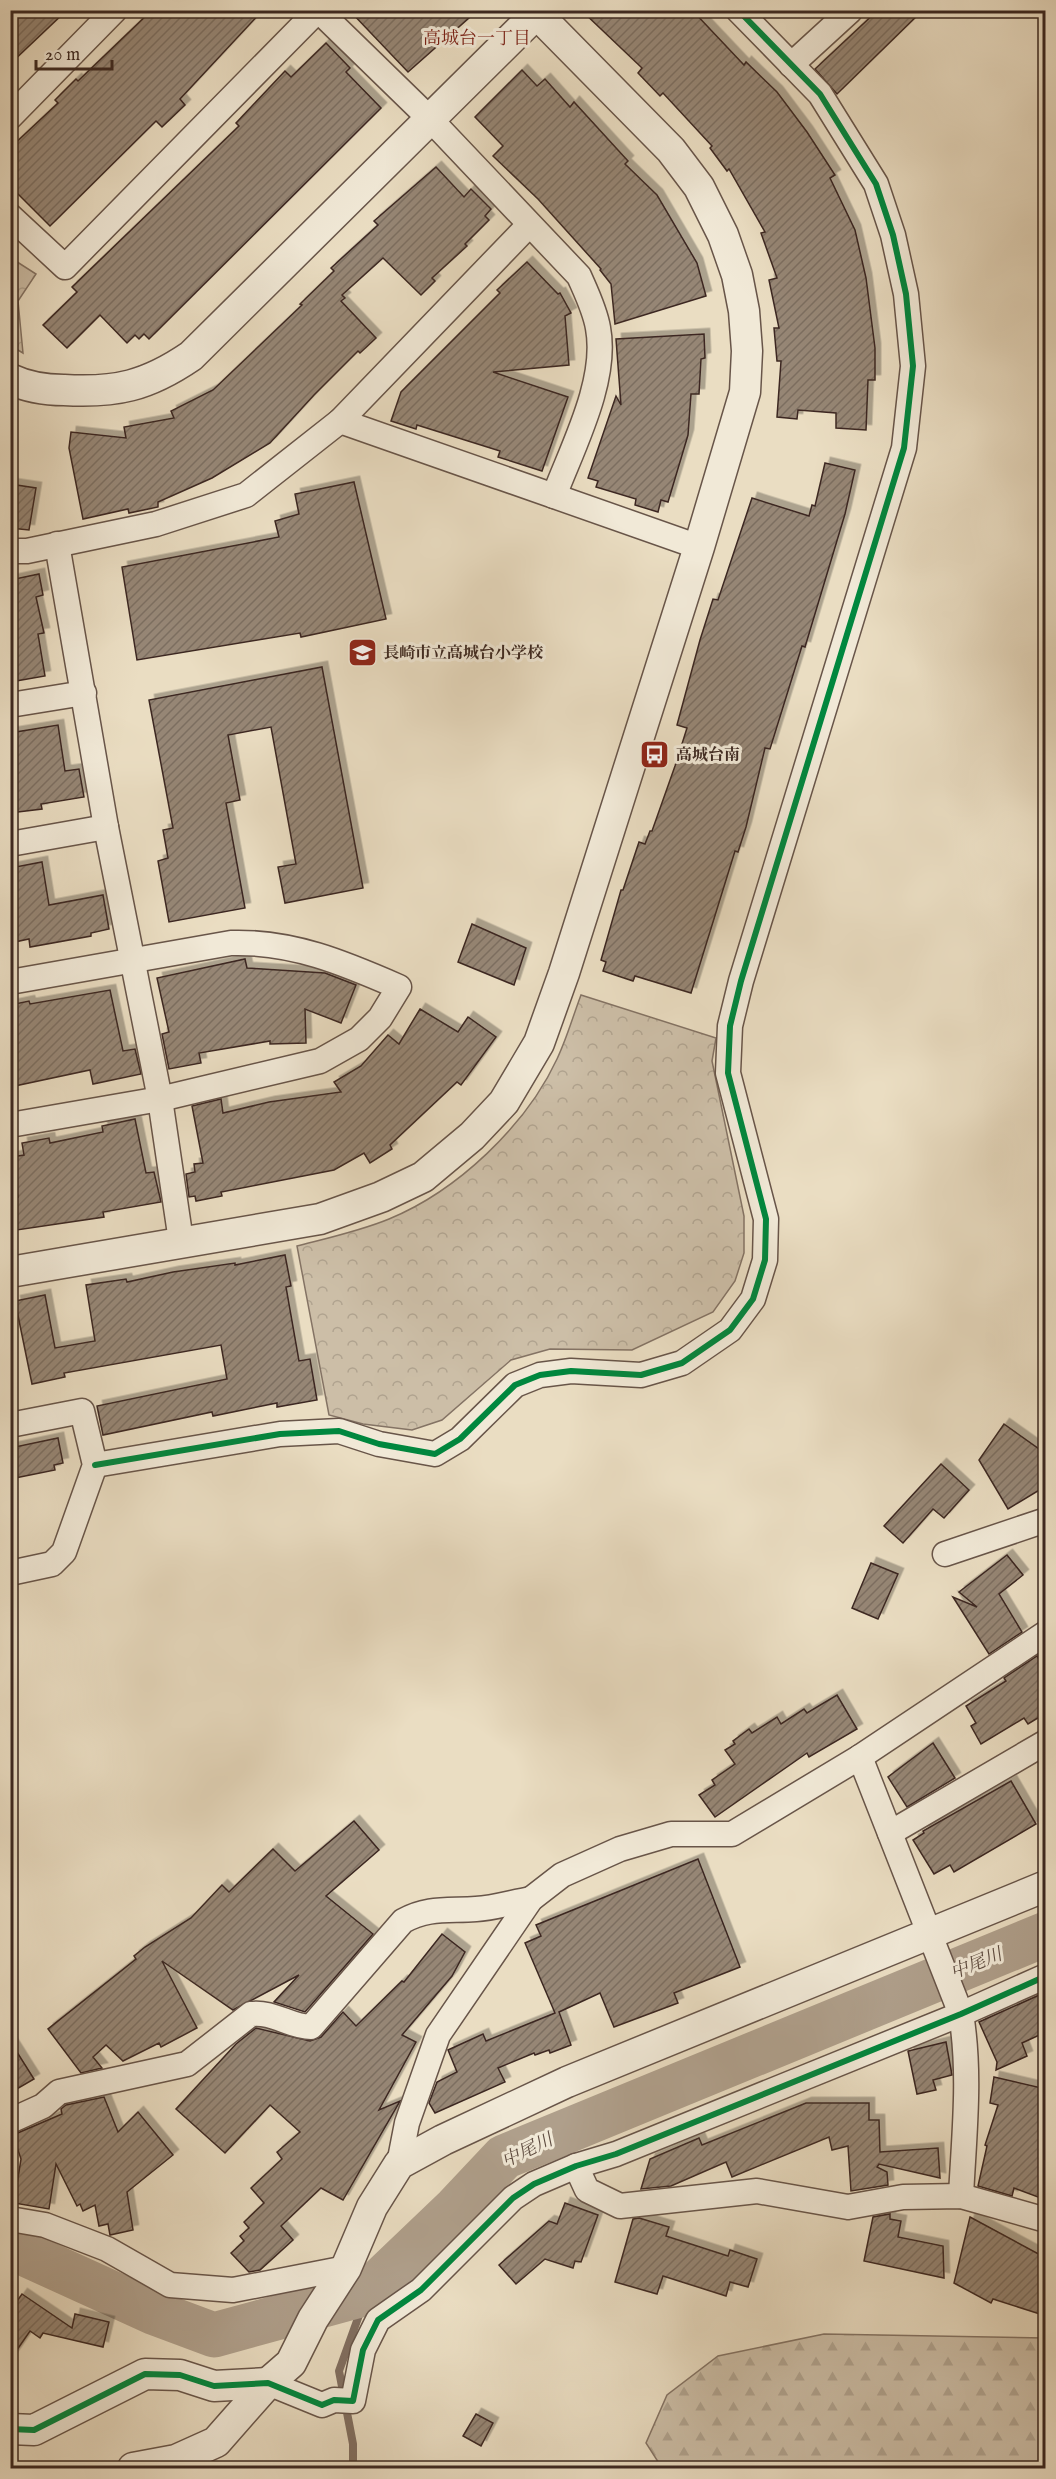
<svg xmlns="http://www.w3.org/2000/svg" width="1056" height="2479" viewBox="0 0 1056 2479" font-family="'IM FELL English','Noto Serif JP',serif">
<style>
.forest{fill:url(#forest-firs);stroke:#847364;stroke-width:1.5}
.park{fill:url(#park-crowns);stroke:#847364;stroke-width:1.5}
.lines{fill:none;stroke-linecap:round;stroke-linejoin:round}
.stream{stroke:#816f61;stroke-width:8}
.river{stroke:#af9f8b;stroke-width:45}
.building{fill:url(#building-hatch);stroke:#3c2821;stroke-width:1.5;filter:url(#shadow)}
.minor-casing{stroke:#685549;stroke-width:27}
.tertiary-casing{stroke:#685549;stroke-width:33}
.minor{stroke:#f1e9d7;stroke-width:24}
.tertiary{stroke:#f1e9d7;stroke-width:30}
.cycleway-casing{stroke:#f1e9d7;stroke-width:10}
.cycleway{stroke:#00873e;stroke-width:6}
.labels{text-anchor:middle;stroke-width:6;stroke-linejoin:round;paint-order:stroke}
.poi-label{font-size:16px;font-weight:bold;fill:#3c2821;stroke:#f1e9d7;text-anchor:start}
.neighbourhood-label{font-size:18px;fill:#7a1f14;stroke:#f1e9d7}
.water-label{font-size:18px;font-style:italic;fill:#5e4c41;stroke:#f1e9d7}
</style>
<defs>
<pattern id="forest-firs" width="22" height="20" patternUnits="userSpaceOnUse" patternTransform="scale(1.5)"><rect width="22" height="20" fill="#ccbea7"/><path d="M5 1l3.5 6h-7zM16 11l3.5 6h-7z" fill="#b0a38f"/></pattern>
<pattern id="park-crowns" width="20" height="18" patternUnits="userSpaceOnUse" patternTransform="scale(1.5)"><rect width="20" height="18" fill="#ccbea7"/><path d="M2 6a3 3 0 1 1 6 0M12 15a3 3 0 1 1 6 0" fill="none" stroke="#b0a38f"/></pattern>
<pattern id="building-hatch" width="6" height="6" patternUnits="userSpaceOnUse" patternTransform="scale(1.5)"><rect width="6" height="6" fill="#968675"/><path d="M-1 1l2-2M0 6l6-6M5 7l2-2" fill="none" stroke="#7c6e60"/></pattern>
<filter id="shadow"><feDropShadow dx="5.5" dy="-5.5" stdDeviation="0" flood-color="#0004"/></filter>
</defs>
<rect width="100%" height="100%" fill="#eaddc2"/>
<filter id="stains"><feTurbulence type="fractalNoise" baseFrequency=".00333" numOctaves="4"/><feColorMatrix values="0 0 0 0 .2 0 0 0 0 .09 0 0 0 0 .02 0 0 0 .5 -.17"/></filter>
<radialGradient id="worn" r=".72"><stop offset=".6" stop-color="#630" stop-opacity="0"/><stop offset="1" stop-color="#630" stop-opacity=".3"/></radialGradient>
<polygon class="forest" points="824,2334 1045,2338 1045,2468 662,2468 646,2443 667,2395 718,2356"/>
<g class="park">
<polygon points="11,258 36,274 18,301 23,353 11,346"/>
<path d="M581 995 716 1038 712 1061 744 1216V1253L735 1281 713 1312 632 1350 550 1349 511 1360 442 1420 412 1430 363 1424 329 1415 297 1246C328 1238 360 1231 389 1219 457 1191 526 1126 557 1059 567 1038 573 1016 581 995Z"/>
</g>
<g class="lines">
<polyline class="stream" points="353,2468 353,2444 339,2371 367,2293"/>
<polyline class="river" points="10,2247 155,2313 214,2335 367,2293 456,2208 504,2157 1046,1934"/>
</g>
<g class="building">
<polygon points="18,10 67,10 10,64 10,18"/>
<polygon points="152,10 263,10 180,99 185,105 162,127 156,121 50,226 10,186 10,148 58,103 55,100 76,79 78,81"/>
<polygon points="349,10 478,10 408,72"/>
<polygon points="581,10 692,10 744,65 746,62 777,92 807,132 835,175 830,178 855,230 866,278 875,348 875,380 868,380 866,430 836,428 836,413 798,410 797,419 777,417 781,361 777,361 774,328 779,328 769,280 777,278 761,233 765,232 729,169 727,171 710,148 712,146 663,93 660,96 638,73 642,68"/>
<polygon points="878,10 923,10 837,94 815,69"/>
<polygon points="326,43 350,68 346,72 381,108 149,339 144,334 139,339 135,335 127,343 100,315 67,348 43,325 77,292 72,287 239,126 236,123 285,71 291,77"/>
<polygon points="522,70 537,86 545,79 570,107 574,102 628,161 625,164 657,195 697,263 706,296 615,324 611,284 600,270 601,269 538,199 493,156 503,146 475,117"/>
<polygon points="436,167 464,197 471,189 491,209 485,216 489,220 465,244 467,246 432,278 435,281 421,295 383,258 342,295 345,298 341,301 376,338 360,353 358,351 314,395 270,443 212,478 158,502 158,507 129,513 128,509 83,519 69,448 71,432 126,438 124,427 174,418 171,411 213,390 302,305 300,304 334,271 331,268 378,225 374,221"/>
<polygon points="527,262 558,294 560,293 571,313 565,316 569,365 493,372 568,397 542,471 498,457 500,451 417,425 416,429 391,421 401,392 500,293 497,290"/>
<polygon points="704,334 705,358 701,359 699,394 691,394 688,435 668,502 661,500 658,512 635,505 636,499 596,487 598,481 588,478 616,396 621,405 616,339"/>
<polygon points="825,463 855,470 845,514 805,647 802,646 770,749 765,748 746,827 738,852 735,851 691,993 635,976 633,981 603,971 606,962 601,960 621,890 623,890 639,842 645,844 650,831 652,831 675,766 687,728 677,725 700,640 713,599 718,600 752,498 809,516 812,505 815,506"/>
<polygon points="354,482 386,619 301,637 300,633 137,660 122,567 279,537 275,521 299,514 295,494"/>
<polygon points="10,484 36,488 29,530 10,528"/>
<polygon points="39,574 43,595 36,597 44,633 38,634 45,676 10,682 10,580"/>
<polygon points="322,667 363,888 285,903 278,867 296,864 271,727 228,735 240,800 226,803 245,908 169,922 158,861 168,858 163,830 173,828 149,700"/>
<polygon points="58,725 65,771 79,769 84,797 41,804 42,809 10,813 10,733"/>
<polygon points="42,862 49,905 103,895 109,929 91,933 91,936 30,947 29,939 10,943 10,868"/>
<polygon points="472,924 526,948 514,985 458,962"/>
<polygon points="245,959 247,968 325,973 356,985 341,1023 305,1009 306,1043 270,1044 270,1041 199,1053 201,1063 169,1069 162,1034 169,1032 157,978"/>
<polygon points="110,990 123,1051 135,1049 141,1074 93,1084 90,1070 10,1087 10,1005 29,1001 30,1004"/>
<polygon points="420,1009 458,1032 468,1017 496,1037 461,1085 457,1082 390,1145 392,1149 370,1163 364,1153 334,1170 221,1192 222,1196 196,1201 195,1196 189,1197 186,1174 195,1172 194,1164 203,1163 192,1106 221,1099 223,1113 269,1102 341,1092 334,1082 361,1066 388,1035 399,1044"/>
<polygon points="135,1119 146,1173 154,1172 161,1202 103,1212 104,1217 10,1231 10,1198 18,1197 11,1157 24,1155 22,1143 49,1138 50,1143 103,1132 102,1126"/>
<polygon points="285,1255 291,1286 286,1287 299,1361 310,1359 317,1400 277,1407 277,1403 213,1416 212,1412 103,1435 97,1406 227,1379 221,1345 64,1373 65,1377 32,1384 15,1301 45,1295 55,1348 95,1341 86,1285 126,1279 127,1282 173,1272 235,1263 235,1265"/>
<polygon points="1004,1424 1046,1454 1046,1486 1008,1509 979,1460"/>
<polygon points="58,1438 63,1463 54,1465 55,1470 10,1479 10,1448"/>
<polygon points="941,1464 969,1490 944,1518 933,1509 903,1543 884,1526"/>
<polygon points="1007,1555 1023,1575 999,1594 1022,1632 989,1654 953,1597 977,1607 959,1592"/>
<polygon points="871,1563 898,1574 878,1619 852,1608"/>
<polygon points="1037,1656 1046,1670 1046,1713 1028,1724 1024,1718 981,1744 971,1726 976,1723 966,1706 1006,1681 1004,1678"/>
<polygon points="837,1695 857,1729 809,1757 807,1753 715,1817 699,1795 715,1785 712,1780 735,1764 725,1750 735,1744 733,1741 749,1729 752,1733 777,1717 781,1724 804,1709 807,1713"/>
<polygon points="933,1743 955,1778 907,1807 888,1777"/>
<polygon points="1011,1781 1036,1824 954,1872 950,1865 934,1874 913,1840 924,1833 923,1831"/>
<polygon points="354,1821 379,1850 326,1896 373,1934 305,2012 274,2002 299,1975 233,2010 162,1961 197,2028 161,2047 159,2043 123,2061 106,2045 93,2057 102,2068 81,2073 48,2029 136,1959 134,1956 145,1947 191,1918 222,1885 229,1892 273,1849 295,1871"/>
<polygon points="698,1859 740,1967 674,1993 678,2003 614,2027 600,1993 559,2012 571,2045 550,2053 549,2050 535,2055 534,2053 498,2068 505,2082 435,2113 429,2103 437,2082 457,2072 448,2050 483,2034 486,2041 555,2013 525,1943 541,1936 536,1925"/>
<polygon points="442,1934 465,1952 452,1976 402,2035 416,2042 379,2110 400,2101 343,2200 321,2188 281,2226 293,2240 260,2270 249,2272 231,2253 244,2241 240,2236 249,2228 244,2222 264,2203 251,2188 282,2159 277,2152 300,2132 270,2105 225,2153 176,2109 236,2044 256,2028 310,2041 321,2037 343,2012 356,2026 402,1981 404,1982"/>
<polygon points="1046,1992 1046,2032 1022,2043 1027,2056 996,2070 997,2062 979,2022"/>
<polygon points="10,2041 34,2079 10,2093"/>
<polygon points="946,2042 952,2075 933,2080 936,2090 917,2094 908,2051"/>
<polygon points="994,2077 1046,2089 1046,2200 1014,2188 1012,2196 978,2186 987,2146 985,2145 998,2105 990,2103"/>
<polygon points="104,2097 118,2132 138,2112 173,2155 127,2192 133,2230 110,2235 108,2224 99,2226 95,2205 83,2211 80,2204 77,2206 56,2164 49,2209 14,2203 21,2159 13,2135 62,2114 61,2109 66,2105"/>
<polygon points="806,2103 869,2103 869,2120 879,2120 880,2152 938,2148 940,2178 879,2164 877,2167 887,2172 888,2185 851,2191 848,2146 832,2150 829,2137 732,2177 726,2162 671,2186 641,2189 650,2159 699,2138 702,2145"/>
<polygon points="565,2203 598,2215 581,2262 575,2261 573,2268 545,2259 516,2284 499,2265 549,2221 557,2224"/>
<polygon points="890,2214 890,2219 901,2221 898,2237 943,2246 944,2278 864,2261 873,2217"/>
<polygon points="970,2217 1046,2258 1046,2316 993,2299 991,2303 954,2283"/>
<polygon points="639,2218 669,2227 666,2236 728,2256 730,2250 757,2259 748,2287 730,2282 726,2296 663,2276 657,2294 615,2282 633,2219"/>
<polygon points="22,2294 72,2328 75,2314 109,2322 103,2347 43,2333 40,2338 30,2331 10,2360 10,2311"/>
<polygon points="476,2414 493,2423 481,2446 463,2436"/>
</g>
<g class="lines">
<defs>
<g id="minor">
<path d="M318 10 431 120 579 276C586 292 595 310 598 328 608 381 572 448 554 496L340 421"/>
<polyline points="791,65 850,11"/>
<polyline points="10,117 115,10"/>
<polyline points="10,216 65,267 318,10"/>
<polyline points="554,496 699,547"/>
<polyline points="57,544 106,827 160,1099 181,1241"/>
<polyline points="10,551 27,551 156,524 246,495 340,421 529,225"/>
<polyline points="10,705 84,693"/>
<polyline points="10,844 106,827"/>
<path d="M10 982 231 943C292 941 344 963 399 987L380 1018 359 1039 320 1061 160 1099 10 1125"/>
<polyline points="10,1425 82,1411 95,1465 64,1552 52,1564 10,1573"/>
<polyline points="95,1465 280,1434 339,1431 379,1444 435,1454 460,1439 515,1385 540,1375 571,1371 641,1375 682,1363 730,1330 753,1299 765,1260 766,1219 728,1073 730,1026 741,981 904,448 913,366 906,294 893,235 876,184 820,94 738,10"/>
<polyline points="945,1554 1046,1520"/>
<path d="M860 1757 961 2014C971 2074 964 2135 961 2196"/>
<polyline points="890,1833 1046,1742"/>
<path d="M10 2121 43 2106 59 2092 187 2064 251 2014C273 2011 290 2027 311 2027L403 1921C428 1907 448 1911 476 1909 494 1908 513 1902 531 1899"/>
<polyline points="399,2164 407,2123 438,2035 531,1899 562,1875 620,1849 671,1834 732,1834 860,1757 1046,1633"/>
<polyline points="576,2166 587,2190 620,2206 757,2191 848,2207 903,2197 961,2196 1046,2220"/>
<polyline points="10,2219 45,2225 107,2249 170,2285 233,2290 346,2268"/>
<polyline points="268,2383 322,2405 334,2400 353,2401 363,2350 378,2320 421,2290 513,2198 534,2184 576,2166 616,2154 961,2014 1046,1976"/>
</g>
<g id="tertiary">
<path d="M10 379C27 387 46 390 64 390 116 393 147 386 191 356L536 14"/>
<polyline points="10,1272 320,1219 381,1197 423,1177 472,1136 504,1102 539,1043 564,973 699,547 745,392 747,351 744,311 737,275 723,235 699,187 671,150 533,10"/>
<polyline points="10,2429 34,2430 145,2374 180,2375 214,2386 268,2383"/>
<polyline points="133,2468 176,2460 216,2442 268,2383 291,2363 313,2319 346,2268 372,2207 399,2164 443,2140 567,2082 1046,1886"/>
</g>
</defs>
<use href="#minor" class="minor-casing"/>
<use href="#tertiary" class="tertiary-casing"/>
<use href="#minor" class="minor"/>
<use href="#tertiary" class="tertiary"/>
<defs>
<g id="cycleway">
<polyline points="95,1465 280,1434 339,1431 379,1444 435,1454 460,1439 515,1385 540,1375 571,1371 641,1375 682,1363 730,1330 753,1299 765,1260 766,1219 728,1073 730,1026 741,981 904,448 913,366 906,294 893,235 876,184 820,94 738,10"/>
<polyline points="10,2429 34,2430 145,2374 180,2375 214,2386 268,2383 322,2405 334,2400 353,2401 363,2350 378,2320 421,2290 513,2198 534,2184 576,2166 616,2154 961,2014 1046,1976"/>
</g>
</defs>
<use href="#cycleway" class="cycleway-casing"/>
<use href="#cycleway" class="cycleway"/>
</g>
<defs>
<symbol id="school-square" viewBox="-11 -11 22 22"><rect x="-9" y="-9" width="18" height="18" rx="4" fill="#8f2418" stroke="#f1e9d7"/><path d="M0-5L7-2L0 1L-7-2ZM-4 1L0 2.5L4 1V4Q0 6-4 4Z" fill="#fff"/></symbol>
<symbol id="bus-square" viewBox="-11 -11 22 22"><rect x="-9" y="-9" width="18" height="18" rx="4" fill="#8f2418" stroke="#f1e9d7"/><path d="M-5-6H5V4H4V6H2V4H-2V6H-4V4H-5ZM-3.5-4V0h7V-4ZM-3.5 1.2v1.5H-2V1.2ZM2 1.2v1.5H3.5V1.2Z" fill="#fff"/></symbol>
</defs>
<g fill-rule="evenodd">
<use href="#school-square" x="346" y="636" width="33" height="33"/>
<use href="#bus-square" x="638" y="738" width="33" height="33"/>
</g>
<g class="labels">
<g class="poi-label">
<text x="383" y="658">長崎市立高城台小学校</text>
<text x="676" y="760">高城台南</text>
</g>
<g class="neighbourhood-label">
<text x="477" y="44">高城台一丁目</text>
</g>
<g class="water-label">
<text transform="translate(976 1963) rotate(-22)" y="6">中尾川</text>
<text transform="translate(527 2150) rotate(-26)" y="6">中尾川</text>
</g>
</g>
<rect width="1056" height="2479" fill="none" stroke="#eaddc2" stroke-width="36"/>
<rect x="12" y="12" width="1032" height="2455" fill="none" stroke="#3c2821" stroke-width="3"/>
<rect x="18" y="18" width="1020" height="2443" fill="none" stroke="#3c2821" stroke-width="1.5"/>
<path d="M36 60v9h76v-9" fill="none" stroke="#3c2821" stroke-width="3"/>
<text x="45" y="60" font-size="18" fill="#3c2821" stroke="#f1e9d7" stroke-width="4.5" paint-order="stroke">20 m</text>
<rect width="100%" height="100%" filter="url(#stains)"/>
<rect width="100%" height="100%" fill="url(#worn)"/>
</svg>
